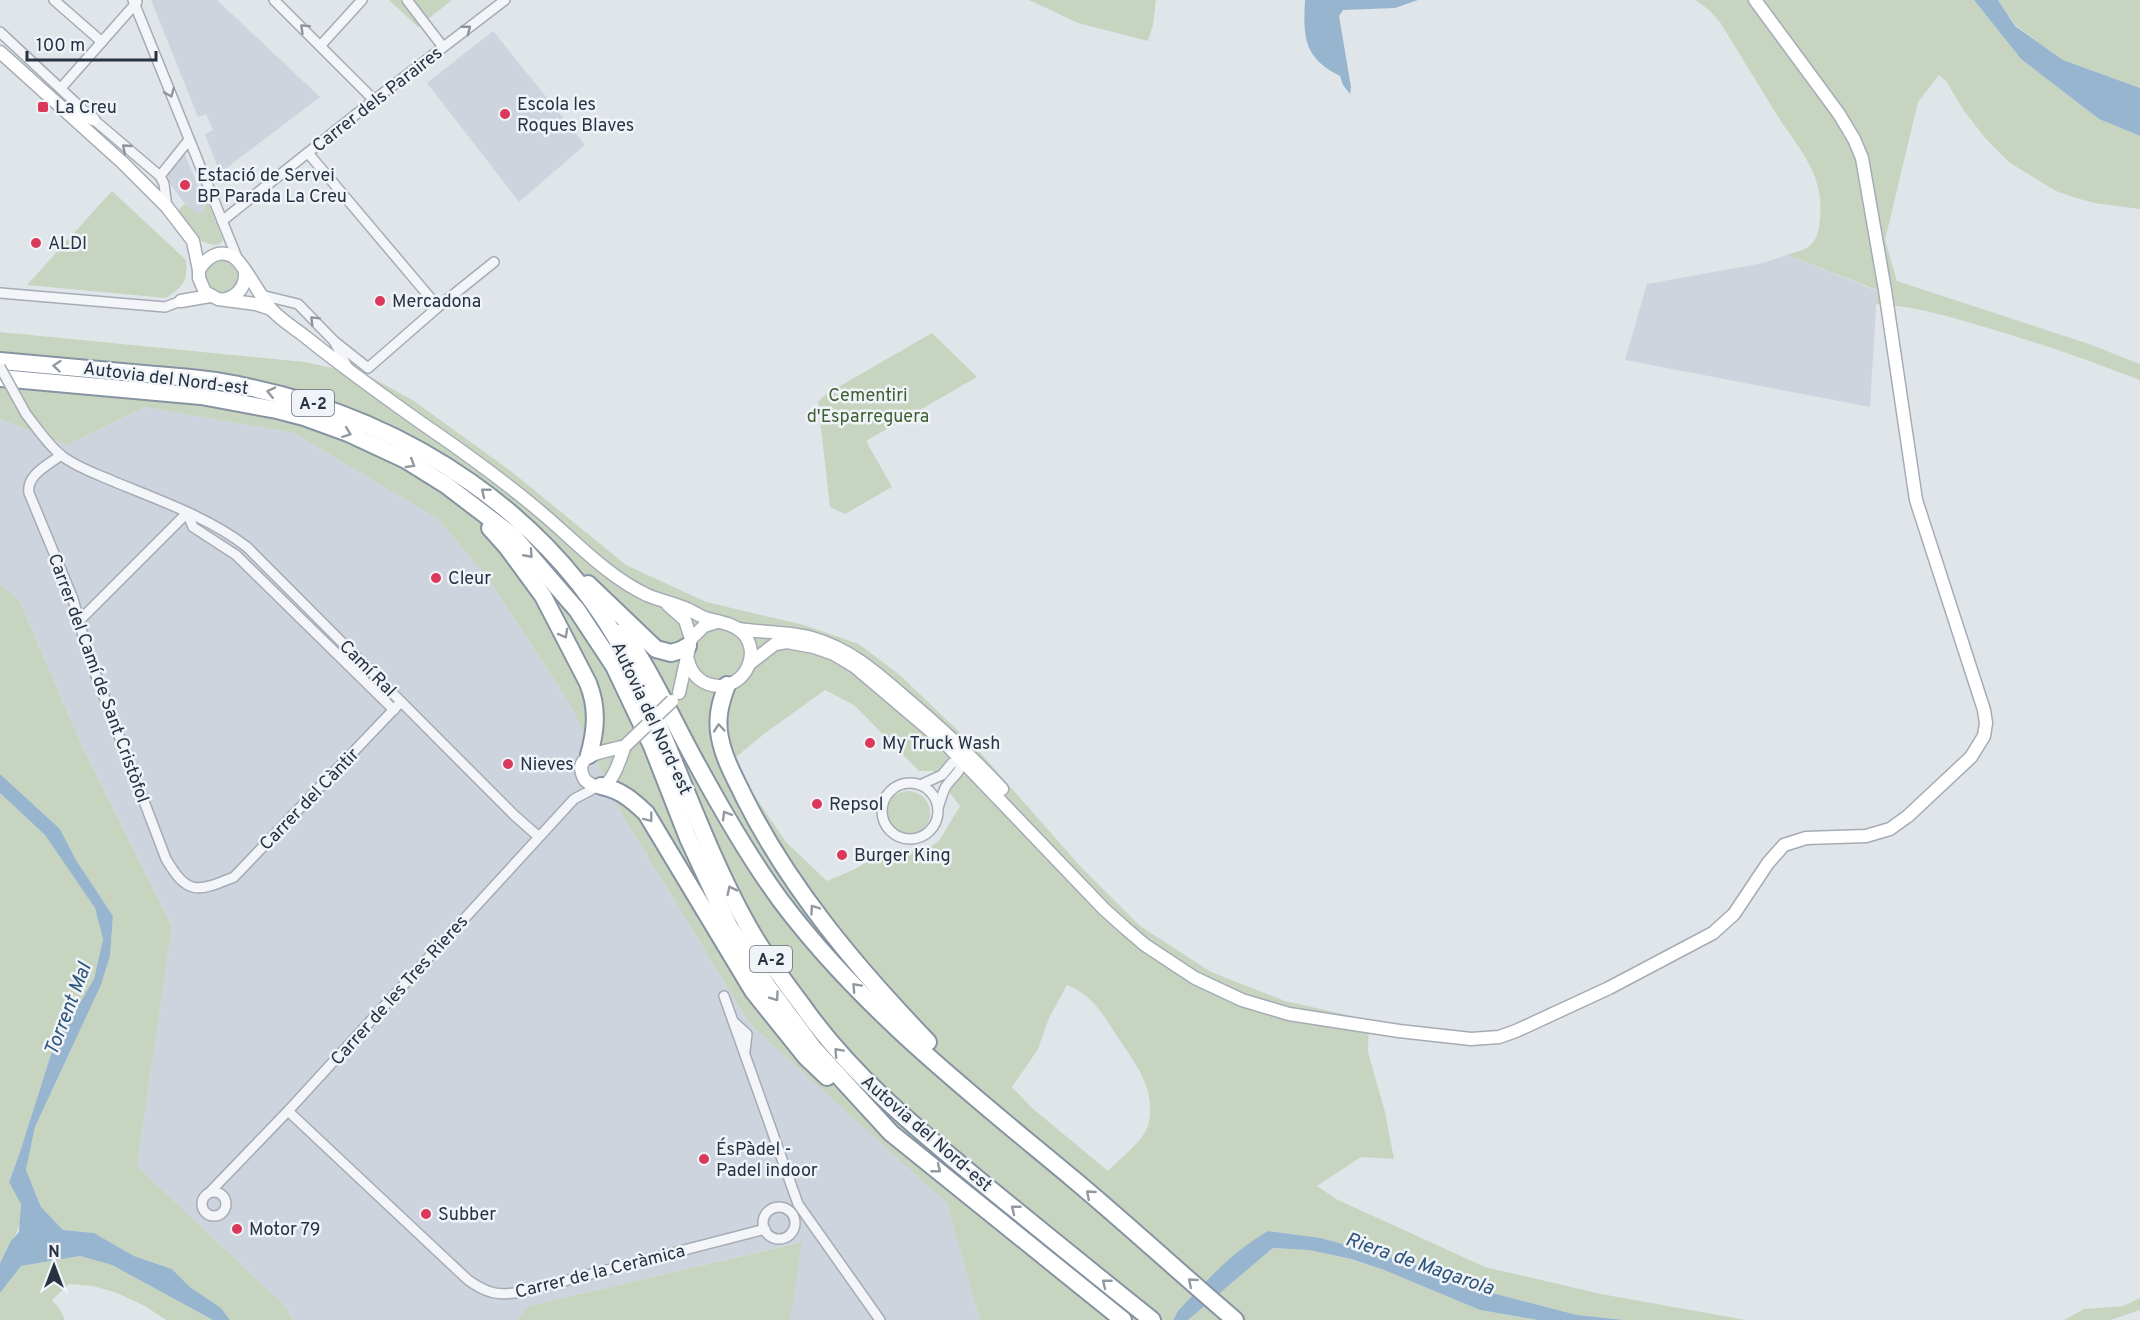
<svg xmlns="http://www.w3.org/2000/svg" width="2140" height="1320" viewBox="0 0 2140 1320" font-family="Overpass,sans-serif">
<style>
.built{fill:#ced4dd}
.green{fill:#c7d5c0;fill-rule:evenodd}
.water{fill:#97b5ce}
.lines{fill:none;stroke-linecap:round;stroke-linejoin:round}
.street-casing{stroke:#a5acb5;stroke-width:12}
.secondary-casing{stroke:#a5acb5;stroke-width:15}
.highway-casing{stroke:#8693a2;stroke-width:20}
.street{stroke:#f3f5f8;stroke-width:9}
.secondary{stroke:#fff;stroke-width:12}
.highway{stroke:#fff;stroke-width:16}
.street-bridge-casing{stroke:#a5acb5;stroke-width:12;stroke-linecap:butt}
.secondary-bridge-casing{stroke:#a5acb5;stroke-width:15;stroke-linecap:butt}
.street-bridge{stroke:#f3f5f8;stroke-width:9}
.secondary-bridge{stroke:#fff;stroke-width:12}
.oneway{stroke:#8d949e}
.oneway2{stroke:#9399a1}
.poi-dot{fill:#db395c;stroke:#f0f3f7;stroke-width:2}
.labels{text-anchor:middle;stroke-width:5;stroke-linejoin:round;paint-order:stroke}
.shield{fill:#f0f3f7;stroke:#636d79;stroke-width:1.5}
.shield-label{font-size:16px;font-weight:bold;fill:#273343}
.street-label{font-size:18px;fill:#273343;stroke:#f0f3f7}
.poi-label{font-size:18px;fill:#273343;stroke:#f0f3f7;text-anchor:start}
.park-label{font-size:18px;fill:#3e6033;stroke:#f0f3f7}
.water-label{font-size:20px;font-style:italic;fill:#2d557b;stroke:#f0f3f7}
</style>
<rect width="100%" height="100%" fill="#e0e5ea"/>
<g class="built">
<polygon points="151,0 217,0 320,97 220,173 205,134 213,130 206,114 198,117"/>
<polygon points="493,31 585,145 519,202 427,83"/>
<polygon points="184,152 205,203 204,211 197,214 185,204 164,175"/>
<polygon points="1787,255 1877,291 1870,407 1625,360 1647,284 1763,263"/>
<polygon points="145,407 294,433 438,519 489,579 571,706 621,813 750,1024 947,1202 980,1320 790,1320 801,1242 529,1306 517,1320 293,1320 285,1306 137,1166 172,927 82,746 19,600 0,584 0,419 67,445"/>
</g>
<g class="green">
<polygon points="389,0 452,0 418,27"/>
<polygon points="1029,0 1156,0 1153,25 1148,41 1078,23"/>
<path d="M1695 0H1974L2021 59 2099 119 2140 136V209L2094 203 2073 197 2056 191 2010 163 1986 139 1964 111 1946 81 1939 75 1918 102 1885 240 1897 281 2089 344 2140 364V380C2090 361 2040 343 1988 328 1951 317 1915 306 1876 304L1877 290 1787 255C1794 252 1803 251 1808 247 1818 240 1819 229 1820 218 1825 173 1797 147 1775 112 1757 82 1738 52 1720 22L1708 9Z"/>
<polygon points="1998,0 2140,0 2140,88 2063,60 2015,25"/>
<path d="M112 191 186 260C188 282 183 286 166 298L27 285Z"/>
<path d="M205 195 223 240 220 244C203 249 179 225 179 209L185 204 197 214 204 211 205 203 203 196Z"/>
<circle cx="222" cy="277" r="16"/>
<path d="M0 332 305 362 369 376 414 401 512 472 626 565 706 602 804 625 859 644 901 676 977 749 1080 866 1140 926 1211 972 1285 1001 1369 1020 1368 1052 1385 1112 1394 1159 1361 1157 1317 1186 1336 1199 1485 1267 1601 1294 1746 1320H1625L1577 1315 1465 1286 1411 1263 1321 1238 1268 1231 1178 1311 1173 1320H980L947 1203 750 1024 621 813 571 706 489 579 438 519 294 433 145 407 67 445 0 419ZM825 690 854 705 919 771H933L960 806 939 841 930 847 912 852 904 860 877 856 855 869 827 881 786 842 750 789 736 757 764 734ZM1067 985C1096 996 1106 1021 1123 1045 1139 1068 1155 1092 1149 1122 1145 1141 1121 1157 1108 1171L1032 1108 1012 1087 1038 1049 1049 1018Z"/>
<polygon points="932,333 977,377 866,441 892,487 845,514 830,507 818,402 826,394"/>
<polygon points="0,584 19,600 82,746 172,927 137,1166 285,1306 293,1320 230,1320 221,1308 190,1287 172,1269 134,1256 94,1233 63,1230 41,1207 26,1170 35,1127 101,985 110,956 113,916 76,860 60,829 0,774"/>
<circle cx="908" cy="813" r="22"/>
<path d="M0 793 45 835 95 908 103 938 94 979 53 1048 19 1155 9 1181C13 1188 18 1195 20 1202 27 1224 9 1245 0 1263Z"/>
<polygon points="802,1242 790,1320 517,1320 529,1306"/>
<polygon points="1273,1248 1309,1250 1350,1259 1384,1270 1480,1310 1538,1320 1188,1320"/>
<polygon points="80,1256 112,1265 213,1320 166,1320 145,1306 117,1293 93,1286 69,1284 52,1300 59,1308 65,1320 0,1320 0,1293 21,1266"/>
<polygon points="2140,1298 2140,1310 2111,1320 2064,1320 2084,1309 2123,1306"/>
</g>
<g class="water">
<path d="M1418 0 1395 8 1343 10 1339 16 1351 87 1350 94 1343 85 1340 76C1304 58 1303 38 1305 0Z"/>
<polygon points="1974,0 1998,0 2015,26 2063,60 2140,88 2140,136 2099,119 2021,59"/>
<polygon points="0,774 60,829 76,860 113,916 110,956 101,985 35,1127 26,1170 41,1207 63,1230 94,1233 134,1256 172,1269 190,1287 221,1308 230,1320 213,1320 112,1265 80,1256 21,1266 0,1293 0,1263 11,1241 19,1232 21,1204 9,1182 19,1155 53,1048 94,979 103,939 95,908 45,835 0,793"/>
<path d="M1268 1231 1321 1238 1411 1263 1465 1286 1577 1315 1625 1320H1538L1480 1310 1384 1270 1351 1259 1309 1250 1273 1248 1188 1320H1173L1178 1311C1206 1281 1232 1252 1268 1231Z"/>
</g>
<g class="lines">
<defs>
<g id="street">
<polyline points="54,0 102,42"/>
<polyline points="133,0 238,260"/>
<polyline points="274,0 374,100"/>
<polyline points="407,0 443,47"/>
<polyline points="0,32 93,119 160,176 164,184 167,207"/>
<polyline points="321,45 362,0"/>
<polyline points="61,88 137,2"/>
<polyline points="308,153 438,307 368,368 334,341"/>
<polyline points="160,176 188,141"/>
<polyline points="222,221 374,100 505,0"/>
<polyline points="0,293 165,307 181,301"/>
<polyline points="261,295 298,304 334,341 348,368"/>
<polyline points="438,307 494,262"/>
<path d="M26 414C37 428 48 445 62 456 78 468 97 474 115 482 159 500 210 518 247 547L514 815 539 837"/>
<path d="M61 455C48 465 26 475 29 493L73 599 89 657 166 859C188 896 197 892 234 877L401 702"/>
<polyline points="187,513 193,527 236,555 394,710"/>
<polyline points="80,620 187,513"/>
<circle cx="910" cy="811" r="28"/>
<polyline points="920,785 942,775 952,763 965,760"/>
<path d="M938 808C940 802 942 795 945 788 951 777 964 772 961 758"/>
<polyline points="724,996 798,1204 880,1320"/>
<polyline points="735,1023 747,1034 745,1051"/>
<path d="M288 1111 468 1280C488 1294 498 1296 522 1292L765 1229"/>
<circle cx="214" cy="1204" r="12"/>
<polyline points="209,1193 288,1111 574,799 599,786"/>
<circle cx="779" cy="1223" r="16"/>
</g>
<g id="secondary">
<polyline points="0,52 123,163 167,207 193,241 199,270 199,278 205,292 218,299 256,304 271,309"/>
<polyline points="64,108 80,113 93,119"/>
<path d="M199 270C206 258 218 249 232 256 243 261 261 299 272 310 282 321 296 329 307 338 344 368 382 395 420 422 464 452 503 480 543 514 576 542 607 576 647 595 659 600 672 603 685 608 692 611 698 615 705 618 718 622 733 623 743 633 761 653 746 685 720 686 703 686 691 675 688 660"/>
<path d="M226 299C239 295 246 286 245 271"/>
<polyline points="181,301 210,296"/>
<polyline points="668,605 685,620 691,639"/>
<path d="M739 629C763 633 788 631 812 638 851 649 878 674 908 700 941 728 972 757 1002 789"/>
<polyline points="749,664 775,644 787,642 814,647 834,654 854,666 946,744 1104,909 1124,927 1145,945 1195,978 1242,1000 1289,1014 1399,1031 1471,1039 1499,1037 1516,1031 1609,988 1713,933 1734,914 1768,863 1784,845 1806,838 1866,836 1890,829 1908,816 1971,757 1984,736 1986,723 1984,710 1916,500 1885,290 1862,158 1854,139 1839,114 1755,0"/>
<polyline points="679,693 691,639 704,626 717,622"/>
<path d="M625 746C618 763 610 802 585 780 569 752 608 752 625 746Z"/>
</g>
<g id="highway">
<path d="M0 361C48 365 96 370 144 374 178 377 213 379 247 387 407 420 554 515 630 663 673 748 701 842 748 926 763 953 783 980 802 1005 853 1078 922 1133 990 1189 1044 1233 1098 1277 1152 1320"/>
<polyline points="0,378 201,396 277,410 304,417 348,433 406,460 446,485 513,536 577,610 614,666 652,746 688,838 729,926 768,987 814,1049 891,1133 1123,1320"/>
<path d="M490 528 507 547 543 596 588 683C598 708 596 730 589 755"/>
<polyline points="588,584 656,649 671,653 681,650 688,646"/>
<path d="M623 631C652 673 673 721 698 766 723 812 750 859 781 901 862 1009 970 1093 1072 1178 1127 1224 1180 1273 1235 1320"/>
<path d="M727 685C720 703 716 719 720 738 724 759 735 778 744 797 790 889 857 968 928 1042"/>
<path d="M601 786C621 790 632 800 646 813L753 991 806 1057 827 1077"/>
</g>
</defs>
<use href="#street" class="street-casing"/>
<use href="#secondary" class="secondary-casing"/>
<use href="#highway" class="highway-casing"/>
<use href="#street" class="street"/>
<use href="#secondary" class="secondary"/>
<use href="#highway" class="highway"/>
<defs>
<polyline id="street-bridge" points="0,367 26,414"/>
<g id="secondary-bridge">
<polyline points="654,718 672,701"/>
<polyline points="625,746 647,725"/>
</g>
</defs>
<use href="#street-bridge" class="street-bridge-casing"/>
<use href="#secondary-bridge" class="secondary-bridge-casing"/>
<use href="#street-bridge" class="street-bridge"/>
<use href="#secondary-bridge" class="secondary-bridge"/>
</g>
<defs><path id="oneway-chevron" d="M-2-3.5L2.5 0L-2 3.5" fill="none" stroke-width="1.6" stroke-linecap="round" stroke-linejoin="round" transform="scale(1.5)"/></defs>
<g class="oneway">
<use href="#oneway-chevron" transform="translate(304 28) rotate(-136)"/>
<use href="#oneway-chevron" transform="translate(467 29) rotate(-38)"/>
<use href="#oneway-chevron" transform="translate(170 93) rotate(68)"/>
<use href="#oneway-chevron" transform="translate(126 148) rotate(-139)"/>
<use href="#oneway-chevron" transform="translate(314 320) rotate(-135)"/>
</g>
<g class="oneway2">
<use href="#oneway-chevron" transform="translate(57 366) rotate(-175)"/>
<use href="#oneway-chevron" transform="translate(271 392) rotate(-167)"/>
<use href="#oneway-chevron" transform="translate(347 433) rotate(21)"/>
<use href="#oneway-chevron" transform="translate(411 464) rotate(31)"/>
<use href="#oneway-chevron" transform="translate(485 492) rotate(-141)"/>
<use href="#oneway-chevron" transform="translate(529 554) rotate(48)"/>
<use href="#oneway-chevron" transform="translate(564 634) rotate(61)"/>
<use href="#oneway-chevron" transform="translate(719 728) rotate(-95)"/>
<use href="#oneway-chevron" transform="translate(726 815) rotate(-121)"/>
<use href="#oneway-chevron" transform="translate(649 818) rotate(52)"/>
<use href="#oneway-chevron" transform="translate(731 890) rotate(-116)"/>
<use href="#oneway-chevron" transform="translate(814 909) rotate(-125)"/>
<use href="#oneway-chevron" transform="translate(856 987) rotate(-133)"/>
<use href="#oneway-chevron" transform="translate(775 997) rotate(54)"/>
<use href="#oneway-chevron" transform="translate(838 1052) rotate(-133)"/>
<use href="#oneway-chevron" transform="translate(937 1169) rotate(39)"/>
<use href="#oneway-chevron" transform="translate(1090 1194) rotate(-139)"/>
<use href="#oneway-chevron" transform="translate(1015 1209) rotate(-141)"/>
<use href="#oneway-chevron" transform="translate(1192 1282) rotate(-139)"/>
<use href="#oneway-chevron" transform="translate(1106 1283) rotate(-141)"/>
</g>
<g class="poi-dot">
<rect x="37" y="101" width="12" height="12" rx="3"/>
<circle cx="505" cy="114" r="6"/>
<circle cx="185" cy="185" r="6"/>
<circle cx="36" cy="243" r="6"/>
<circle cx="380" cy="301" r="6"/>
<circle cx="436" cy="578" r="6"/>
<circle cx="870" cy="743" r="6"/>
<circle cx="508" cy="764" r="6"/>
<circle cx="817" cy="804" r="6"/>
<circle cx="842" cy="855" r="6"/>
<circle cx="704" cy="1159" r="6"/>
<circle cx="426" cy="1214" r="6"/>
<circle cx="237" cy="1229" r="6"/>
</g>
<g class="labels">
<g class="shield">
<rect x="292" y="390" width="42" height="26" rx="4.5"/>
<rect x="750" y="946" width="42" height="26" rx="4.5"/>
</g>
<g class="shield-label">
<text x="313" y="409">A-2</text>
<text x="771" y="965">A-2</text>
</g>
<g class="street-label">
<text transform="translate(377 99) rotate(-38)" y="6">Carrer dels Paraires</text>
<text transform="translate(166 378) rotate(7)" y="6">Autovia del Nord-est</text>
<text transform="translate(368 668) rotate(45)" y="6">Camí Ral</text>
<text transform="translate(99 678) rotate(70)" y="6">Carrer del Camí de Sant Cristòfol</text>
<text transform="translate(652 718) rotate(65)" y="6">Autovia del Nord-est</text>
<text transform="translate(309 799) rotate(-46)" y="6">Carrer del Càntir</text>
<text transform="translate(399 990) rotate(-48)" y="6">Carrer de les Tres Rieres</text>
<text transform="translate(927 1133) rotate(41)" y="6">Autovia del Nord-est</text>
<text transform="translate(600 1271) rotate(-14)" y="6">Carrer de la Ceràmica</text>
</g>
<g class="poi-label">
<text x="517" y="110">Escola les<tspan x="517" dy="21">Roques Blaves</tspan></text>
<text x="55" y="113">La Creu</text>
<text x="197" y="181">Estació de Servei<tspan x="197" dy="21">BP Parada La Creu</tspan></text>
<text x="48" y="249">ALDI</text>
<text x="392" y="307">Mercadona</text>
<text x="448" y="584">Cleur</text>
<text x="882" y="749">My Truck Wash</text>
<text x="520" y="770">Nieves</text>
<text x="829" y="810">Repsol</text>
<text x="854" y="861">Burger King</text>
<text x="716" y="1155">ÉsPàdel -<tspan x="716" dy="21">Padel indoor</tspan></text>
<text x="438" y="1220">Subber</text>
<text x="249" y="1235">Motor 79</text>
</g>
<g class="park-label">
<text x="868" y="401">Cementiri<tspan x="868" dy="21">d'Esparreguera</tspan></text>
</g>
<g class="water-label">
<text transform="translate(67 1009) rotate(-69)" y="7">Torrent Mal</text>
<text transform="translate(1420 1263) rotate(19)" y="7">Riera de Magarola</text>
</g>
</g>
<g transform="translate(54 1266)" stroke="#f0f3f7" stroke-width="4.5" paint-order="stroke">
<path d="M0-4.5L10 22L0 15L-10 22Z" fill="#273343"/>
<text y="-9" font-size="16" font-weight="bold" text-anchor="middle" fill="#273343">N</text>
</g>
<path d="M27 51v9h129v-9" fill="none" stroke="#273343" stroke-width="3"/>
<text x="36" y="51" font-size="18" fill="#273343" stroke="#f0f3f7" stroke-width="4.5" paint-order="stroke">100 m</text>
</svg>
